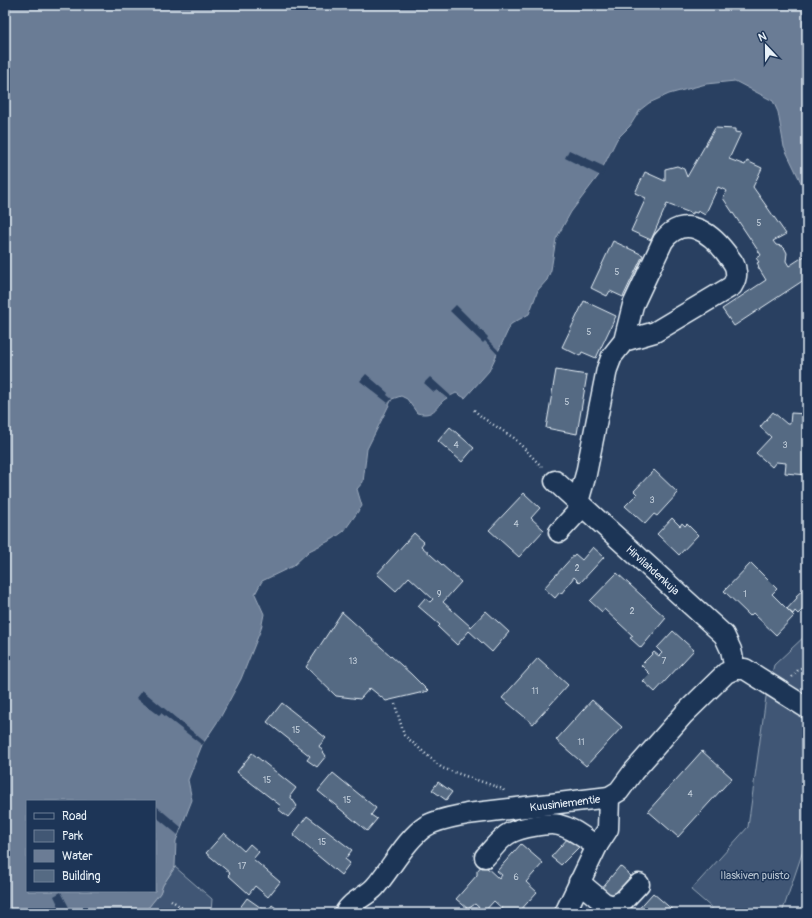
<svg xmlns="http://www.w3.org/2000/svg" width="812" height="918" viewBox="0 0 812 918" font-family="Pangolin,sans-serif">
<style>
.green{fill:#415774;stroke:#94a4b6}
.water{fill:#6b7c95;stroke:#9dabbd;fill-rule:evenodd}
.pier{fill:#294061}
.building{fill:#556a83;stroke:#e8f1f8}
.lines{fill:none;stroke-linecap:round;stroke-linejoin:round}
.minor-casing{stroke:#e8f1f8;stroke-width:23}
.path{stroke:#e8f1f8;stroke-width:2.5;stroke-dasharray:1 3;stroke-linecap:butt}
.minor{stroke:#1d3557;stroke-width:20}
.labels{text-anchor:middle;stroke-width:3;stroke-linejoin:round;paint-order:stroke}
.number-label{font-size:9px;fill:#c3cfdb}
.street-label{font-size:11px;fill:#e8f1f8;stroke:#1d3557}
.park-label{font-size:11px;fill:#b6c3d0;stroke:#1d3557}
</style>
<rect width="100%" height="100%" fill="#294061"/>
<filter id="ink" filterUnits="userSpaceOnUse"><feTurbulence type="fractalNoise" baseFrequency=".025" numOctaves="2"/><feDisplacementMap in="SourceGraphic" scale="8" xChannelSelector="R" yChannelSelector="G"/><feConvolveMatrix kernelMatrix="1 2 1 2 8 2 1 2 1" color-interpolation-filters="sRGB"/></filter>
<g filter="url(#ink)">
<g class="green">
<polygon points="807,634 807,839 782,913 711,913 712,908 691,890 748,827 766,697 774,665"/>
<polygon points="175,867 212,899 211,913 144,913 160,893 163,885"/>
</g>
<path class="water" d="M5 5H807V195L784 147 778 112 773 101 735 81 706 84 669 94 649 103 640 110 630 126 617 139 599 175 571 212 556 239 551 270 547 280 538 290 529 314 511 324 489 371 465 398 456 393C453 395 449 396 447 398 436 404 436 418 417 413L407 399 401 396 392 399 367 449 363 482 357 489 362 506 344 531 333 539 309 551 293 566 262 581 255 594 264 614 261 629 241 679 220 718 202 745 188 780 192 800 176 841 175 867 163 885 160 893 144 913H5ZM27 801H155V891H27Z"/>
<g class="pier">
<polygon points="569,150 605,167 601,176 565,158"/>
<polygon points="456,305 488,337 487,339 500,352 498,355 485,341 483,343 450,311"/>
<polygon points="366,374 388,393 387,395 392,399 388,403 360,381"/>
<polygon points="430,377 451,396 448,399 437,390 434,392 424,383"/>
<polygon points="142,690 205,742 202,745 161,713 159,715 136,698"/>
<polygon points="155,805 181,827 178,835 155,816"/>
<polygon points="61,892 72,913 62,913 54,896"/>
</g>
<g class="building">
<polygon points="715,128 735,129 735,132 741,133 729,159 745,165 747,161 762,168 753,187 786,234 773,241 776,245 782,246 785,249 787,253 786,261 789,266 806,255 807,256 807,278 734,326 722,309 766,280 758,267 759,266 757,263 759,262 756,258 761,255 723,198 727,191 718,187 705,215 698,211 697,213 693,212 693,214 667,204 651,240 631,231 646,198 635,193 645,172 665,181 665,169 677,166 684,169 687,177"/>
<polygon points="613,241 643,255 623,297 610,291 607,296 591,288"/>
<polygon points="584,301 616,316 596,358 582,352 580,356 562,347"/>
<polygon points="556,370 587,375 577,434 546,428"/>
<polygon points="773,412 787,424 790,424 791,413 807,414 807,475 785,473 786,463 776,462 772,467 756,453 771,437 760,427"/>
<polygon points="450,427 474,448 462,462 438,441"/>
<polygon points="654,470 678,493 657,516 654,514 645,524 625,506 637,494 634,491"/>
<polygon points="524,493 540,508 531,518 544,530 519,557 489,530"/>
<polygon points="672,518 680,526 682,523 685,526 687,524 698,535 679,555 657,534"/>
<polygon points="414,533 424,542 421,546 461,582 443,602 471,627 486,611 509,632 492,652 469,631 457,645 438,627 440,625 418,606 425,598 430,602 433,599 409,577 396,591 377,574"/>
<polygon points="593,547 604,557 580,583 574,577 561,594 560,592 555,598 544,588 575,554 582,560"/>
<polygon points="751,563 777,589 772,594 794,616 776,635 753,613 750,616 724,591"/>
<polygon points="617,573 666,618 641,648 630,638 633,636 604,609 602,612 590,601"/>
<polygon points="807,586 807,605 798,614 795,611 793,614 787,609 797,598 796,596"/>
<polygon points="342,612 411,674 428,691 386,701 370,688 360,699 336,696 306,667"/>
<polygon points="673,631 694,650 655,692 643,681 650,674 641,665 654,652 659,656 662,653 657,648"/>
<polygon points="538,658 568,685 533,724 502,698"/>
<polygon points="592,700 622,727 586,766 556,740"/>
<polygon points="282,703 326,738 319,746 326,756 317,767 307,760 310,756 267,722"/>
<polygon points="702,751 732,778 678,837 648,811"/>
<polygon points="252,753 296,788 290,796 297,806 288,817 278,809 281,806 237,772"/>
<polygon points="333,773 376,808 371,815 377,819 367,831 318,791"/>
<polygon points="438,782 452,792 446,800 432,790"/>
<polygon points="307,816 352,850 345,859 350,863 341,875 293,835"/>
<polygon points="224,833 244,851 250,844 259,852 253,859 280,882 268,897 255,886 249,894 228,875 230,873 206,853"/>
<polygon points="569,837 579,847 561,865 551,857"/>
<polygon points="521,844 543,863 526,882 537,892 518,913 507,913 494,901 484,912 475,904 468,909 456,899 477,875 477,871 483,864 499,879 502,875 497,871"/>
<polygon points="620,866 631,876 612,898 601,889"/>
<polygon points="653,893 675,912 674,913 635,913"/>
<polygon points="247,898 267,912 272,905 281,912 280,913 236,913"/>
</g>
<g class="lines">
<defs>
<g id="minor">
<polyline points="555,481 724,635 731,650 735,669"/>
<path d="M578 502 586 474 607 369 612 356 624 341 633 305 663 241C684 213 710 232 726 253 730 259 736 264 736 272 737 277 735 281 732 286L655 332 624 341"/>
<polyline points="559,532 582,507"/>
<path d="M485 857C493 849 500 838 510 833 520 828 548 822 559 825 573 828 585 839 597 846"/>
<polyline points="579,882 604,903 613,906 623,901 639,884"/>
<path d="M345 913C351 901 366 897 375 887 390 870 407 838 426 826 438 819 453 817 467 814L609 797 619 791 633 772 684 714 726 673 735 669H745L807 708"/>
<polyline points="565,913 597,846 608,829 609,797"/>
</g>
</defs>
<use href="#minor" class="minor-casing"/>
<g class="path">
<polyline points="474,410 483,418 514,438 543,468"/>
<polyline points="792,677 799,669 807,665"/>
<polyline points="395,704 404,735 442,768 503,789 504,791"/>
<polyline points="171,900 189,913"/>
</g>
<use href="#minor" class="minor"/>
</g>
</g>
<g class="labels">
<g class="number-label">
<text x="759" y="226">5</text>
<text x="617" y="275">5</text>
<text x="589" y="335">5</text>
<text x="567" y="405">5</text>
<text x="456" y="448">4</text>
<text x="785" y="448">3</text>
<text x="652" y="503">3</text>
<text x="516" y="527">4</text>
<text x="577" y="571">2</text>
<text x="439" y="597">9</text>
<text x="745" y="597">1</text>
<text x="632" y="614">2</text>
<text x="353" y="664">13</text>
<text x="664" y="664">7</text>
<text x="535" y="694">11</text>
<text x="296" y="733">15</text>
<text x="581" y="745">11</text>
<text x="267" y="783">15</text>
<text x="690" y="797">4</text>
<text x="347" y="803">15</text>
<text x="322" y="845">15</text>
<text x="242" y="869">17</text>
<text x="516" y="880">6</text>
</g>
<g class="street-label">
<text transform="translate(653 570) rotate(42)" y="4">Hirvilahdenkuja</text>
<text transform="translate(565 803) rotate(-7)" y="4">Kuusiniementie</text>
</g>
<g class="park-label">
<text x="755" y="879">Ilaskiven puisto</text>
</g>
</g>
<rect width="812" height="918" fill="none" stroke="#1d3557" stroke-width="20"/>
<rect x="10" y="10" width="792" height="898" fill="none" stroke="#e8f1f8" stroke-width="1.5" filter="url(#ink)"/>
<rect x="26" y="800" width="130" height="92" fill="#1d3557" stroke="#6e8097"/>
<rect x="34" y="813" width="20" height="6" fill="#1d3557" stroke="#6e8097"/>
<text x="62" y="820" font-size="12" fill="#e8f1f8">Road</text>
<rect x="34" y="830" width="20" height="12" fill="#415774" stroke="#6e8097"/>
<text x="62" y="840" font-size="12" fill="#e8f1f8">Park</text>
<rect x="34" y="850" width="20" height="12" fill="#6b7c95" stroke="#6e8097"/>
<text x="62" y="860" font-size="12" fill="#e8f1f8">Water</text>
<rect x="34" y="870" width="20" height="12" fill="#556a83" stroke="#6e8097"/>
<text x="62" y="880" font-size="12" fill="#e8f1f8">Building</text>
<g transform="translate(766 46) rotate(338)" stroke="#1d3557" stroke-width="3" paint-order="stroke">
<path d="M0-3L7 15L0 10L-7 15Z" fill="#e8f1f8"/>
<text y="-6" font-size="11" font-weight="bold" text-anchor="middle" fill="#e8f1f8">N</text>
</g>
</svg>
